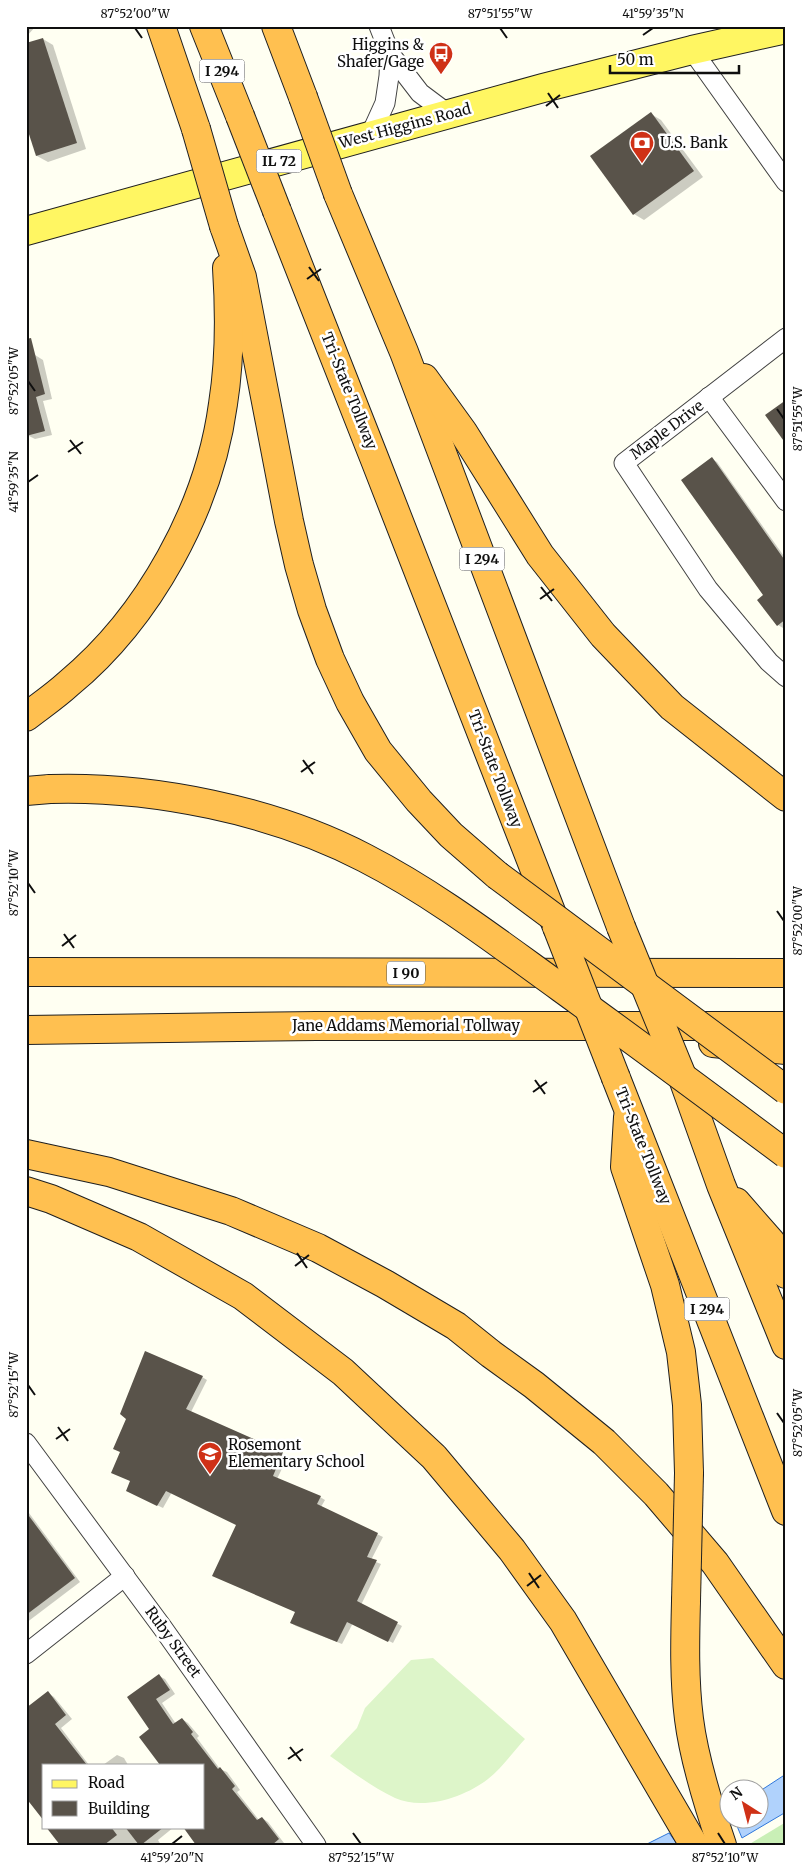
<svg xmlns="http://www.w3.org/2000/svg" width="812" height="1871" viewBox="0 0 812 1871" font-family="Merriweather,serif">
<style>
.green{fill:#c9efb6}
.pitch{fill:#ddf5c9}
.water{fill:#b0d2fc;stroke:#2f77db}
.shadow{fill:#0003}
.building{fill:#59534a}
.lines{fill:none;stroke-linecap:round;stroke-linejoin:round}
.minor-casing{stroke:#424242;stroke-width:21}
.primary-casing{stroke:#202020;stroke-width:30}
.motorway-casing{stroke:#202020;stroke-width:30}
.minor{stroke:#fff;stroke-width:19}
.primary{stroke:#fff662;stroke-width:28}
.motorway{stroke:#ffc050;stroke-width:28}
.motorway-bridge-casing{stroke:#202020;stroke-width:30;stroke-linecap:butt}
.motorway-bridge{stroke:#ffc050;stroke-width:28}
.ticks{fill:none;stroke:#0f0f0f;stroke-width:2}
.labels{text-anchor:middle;stroke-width:5;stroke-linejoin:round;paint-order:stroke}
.shield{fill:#fff;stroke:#575757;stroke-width:1}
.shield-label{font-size:14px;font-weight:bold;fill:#0f0f0f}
.poi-label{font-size:15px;fill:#0f0f0f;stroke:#fff;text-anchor:start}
.street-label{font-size:15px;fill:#0f0f0f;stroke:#fff}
.neatline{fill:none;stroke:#0f0f0f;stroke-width:2}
.ticks-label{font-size:12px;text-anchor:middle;fill:#0f0f0f}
</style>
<rect width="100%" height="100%" fill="#fffff2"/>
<polygon class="green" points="786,1822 786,1845 748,1845"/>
<path class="pitch" d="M433 1658 525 1739C513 1752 502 1768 488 1779 465 1797 424 1811 395 1798 372 1787 351 1771 330 1756L357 1728 365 1708 411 1660Z"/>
<g class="water">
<polygon points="786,1774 786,1812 742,1838 734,1819 760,1818 760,1791"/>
<polygon points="669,1833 678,1845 645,1845"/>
</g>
<g class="shadow">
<polygon points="26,26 36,26 26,37"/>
<polygon points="43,39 53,45 86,149 48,162 37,156"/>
<polygon points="651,114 661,120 703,177 644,220 634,214"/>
<polygon points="35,355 43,360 52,399 43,401 52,435 35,439 27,435"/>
<polygon points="712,459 717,462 786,559 786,626 783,628 778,625 765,596"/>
<polygon points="202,1377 207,1380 191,1412 288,1456 277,1479 320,1497 325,1500 321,1507 383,1537 371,1560 381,1564 361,1605 402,1626 393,1643 353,1623 342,1644 296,1626 291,1623 297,1613 238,1525 172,1492 163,1508 132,1493"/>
<polygon points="26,1509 80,1582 26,1623"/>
<polygon points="159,1676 165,1679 175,1694 162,1703 176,1724 182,1719 188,1723 199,1736 197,1738 220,1769 227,1772 240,1790 237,1792 259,1820 262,1818 268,1822 284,1843 282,1845 198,1845 204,1827 205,1818 204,1765 158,1765 160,1763 151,1729"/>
<polygon points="48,1693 54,1697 72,1719 61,1728 89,1765 44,1765 26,1796"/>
<polygon points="117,1755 124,1758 128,1765 103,1765"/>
<polygon points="48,1827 174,1827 158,1840 161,1845 61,1845"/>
</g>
<g class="building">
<polygon points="43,38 77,143 36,156 26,125 26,43"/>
<polygon points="651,112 694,171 633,215 590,156"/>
<polygon points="31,338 45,394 36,397 45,431 26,436 26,339"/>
<polygon points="786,400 786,444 765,415"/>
<polygon points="712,457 786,562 786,619 777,626 757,600 763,595 681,480"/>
<polygon points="145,1351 203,1376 186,1409 283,1452 273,1476 321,1496 317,1504 378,1533 367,1557 377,1560 357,1601 398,1622 388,1642 347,1622 337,1642 290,1623 295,1612 212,1576 236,1525 166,1491 157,1506 126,1491 130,1481 111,1473 120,1452 113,1449 126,1419 120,1414"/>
<polygon points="26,1512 75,1578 26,1615"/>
<polygon points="159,1674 170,1690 156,1699 173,1724 182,1718 193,1732 191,1734 218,1769 220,1767 235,1786 232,1789 257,1820 262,1817 279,1839 272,1845 196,1845 183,1827 204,1827 204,1765 160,1765 139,1737 149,1729 127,1697"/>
<polygon points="48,1691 66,1715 55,1724 87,1765 44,1765 44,1821 26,1798 26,1708"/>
<polygon points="46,1827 111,1827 117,1835 104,1845 60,1845"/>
<polygon points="125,1827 164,1827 141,1845 139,1845"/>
</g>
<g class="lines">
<defs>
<g id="minor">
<polyline points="379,26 390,54 420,93 448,114"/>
<polyline points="692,50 786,182"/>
<polyline points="370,136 385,103 389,76 390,54"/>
<polyline points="786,338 624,463 708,589 769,662 786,677"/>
<polyline points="709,397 786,501"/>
<polyline points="26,1443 162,1627 316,1845"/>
<polyline points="26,1654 125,1576"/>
</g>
<polyline id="primary" points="26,231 543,88 692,50 786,29"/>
<g id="motorway">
<polyline points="161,26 196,129"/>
<polyline points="204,26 240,116"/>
<polyline points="276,26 303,97"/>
<polyline points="338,194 404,352 621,927"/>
<path d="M277 211C372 449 463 689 557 927"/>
<polyline points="224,226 242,277 289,521 299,565 312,610 330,659 350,702 378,751 419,801 451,835 497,875"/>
<polyline points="424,378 463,432 540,555 603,635 672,707 786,797"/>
<path d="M26 717C40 706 55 696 68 684 149 617 209 508 223 404 230 360 230 313 227 268"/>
<polyline points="26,791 50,789"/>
<polyline points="26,972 786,973"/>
<polyline points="26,1030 316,1026 786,1026"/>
<polyline points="713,1043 786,1050"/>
<polyline points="682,1076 721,1185 786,1345"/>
<polyline points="616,1078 786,1511"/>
<polyline points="628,1117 625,1167 665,1285 681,1352 687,1405 689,1473"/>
<polyline points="26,1154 109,1172 231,1211 318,1248 385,1284 456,1326 491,1354 534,1385 604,1442 656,1494 715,1563 786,1665"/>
<polyline points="26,1191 51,1199 139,1237 243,1296 343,1372 434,1457 512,1550 563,1621 694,1845"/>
<polyline points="736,1202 771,1242 786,1274"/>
<path d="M686 1601C685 1640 684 1680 689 1719 694 1759 709 1807 722 1845"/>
</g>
</defs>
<use href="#minor" class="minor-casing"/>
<use href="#primary" class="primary-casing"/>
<use href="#motorway" class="motorway-casing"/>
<use href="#minor" class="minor"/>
<use href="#primary" class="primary"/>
<use href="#motorway" class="motorway"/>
<defs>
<g id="motorway-bridge">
<polyline points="303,97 338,194"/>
<polyline points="240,116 277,211"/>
<polyline points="196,129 224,226"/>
<path d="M50 789C152 786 273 810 365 858 435 894 497 942 561 988 637 1043 711 1098 786 1154"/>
<polyline points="497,875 786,1090"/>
<polyline points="557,927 616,1078"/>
<polyline points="621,927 682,1076"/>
<polyline points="686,1601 689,1473"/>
</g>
</defs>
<use href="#motorway-bridge" class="motorway-bridge-casing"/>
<use href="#motorway-bridge" class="motorway-bridge"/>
</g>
<path class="ticks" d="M135 28 142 38M500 28 507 38M643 35 653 28M548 93 558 108M546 106 560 95M309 267 319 281M307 279 321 269M28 381 35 391M777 409 784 419M70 440 81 454M68 452 83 442M28 482 38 475M541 587 552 601M540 599 554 589M303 760 313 774M301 772 315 762M28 883 35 893M777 911 784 921M64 934 74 948M62 946 76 935M535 1080 545 1094M533 1092 547 1082M297 1253 307 1268M295 1266 309 1255M28 1385 35 1395M777 1413 784 1423M58 1427 68 1441M56 1439 70 1429M529 1573 539 1588M527 1586 541 1575M290 1747 301 1761M288 1759 303 1749M353 1833 361 1844M718 1833 725 1844M172 1844 182 1836"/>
<defs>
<symbol id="bus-pin" viewBox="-11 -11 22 30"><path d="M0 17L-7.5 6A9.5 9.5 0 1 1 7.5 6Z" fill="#cf3117" stroke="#fff"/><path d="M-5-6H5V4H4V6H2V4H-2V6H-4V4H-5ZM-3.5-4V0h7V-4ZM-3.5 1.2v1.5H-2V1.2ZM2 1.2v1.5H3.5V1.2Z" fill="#fff"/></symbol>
<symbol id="bank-pin" viewBox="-11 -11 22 30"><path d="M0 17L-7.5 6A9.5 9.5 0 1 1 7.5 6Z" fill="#cf3117" stroke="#fff"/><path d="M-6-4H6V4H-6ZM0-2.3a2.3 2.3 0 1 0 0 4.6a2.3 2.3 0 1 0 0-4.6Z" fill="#fff"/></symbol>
<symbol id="school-pin" viewBox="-11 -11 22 30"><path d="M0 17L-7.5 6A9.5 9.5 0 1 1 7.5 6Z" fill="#cf3117" stroke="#fff"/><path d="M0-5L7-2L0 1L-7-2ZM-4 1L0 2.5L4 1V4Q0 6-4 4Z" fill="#fff"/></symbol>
</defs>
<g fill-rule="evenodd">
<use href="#bus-pin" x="427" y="40" width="28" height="38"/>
<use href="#bank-pin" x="628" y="129" width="28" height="38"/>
<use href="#school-pin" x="196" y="1440" width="28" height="38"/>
</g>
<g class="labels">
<g class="shield">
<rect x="199.5" y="59.5" width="45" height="23" rx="4"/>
<rect x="256.5" y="149.5" width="45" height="23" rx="4"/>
<rect x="459.5" y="547.5" width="45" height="23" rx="4"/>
<rect x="387" y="961.5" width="38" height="23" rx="4"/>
<rect x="684.5" y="1297.5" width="45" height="23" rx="4"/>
</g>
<g class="shield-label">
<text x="222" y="76">I 294</text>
<text x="279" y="166">IL 72</text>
<text x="482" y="564">I 294</text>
<text x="406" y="978">I 90</text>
<text x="707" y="1314">I 294</text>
</g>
<g class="poi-label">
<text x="424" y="50" text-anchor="end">Higgins &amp;<tspan x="424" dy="17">Shafer/Gage</tspan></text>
<text x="660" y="148">U.S. Bank</text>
<text x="228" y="1450">Rosemont<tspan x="228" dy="17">Elementary School</tspan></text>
</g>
<g class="street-label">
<text transform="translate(405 126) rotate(-15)" y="5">West Higgins Road</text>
<text transform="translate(349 391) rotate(68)" y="5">Tri-State Tollway</text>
<text transform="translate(667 430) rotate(-37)" y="5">Maple Drive</text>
<text transform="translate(495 769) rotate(69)" y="5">Tri-State Tollway</text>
<text x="406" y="1031">Jane Addams Memorial Tollway</text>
<text transform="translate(643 1146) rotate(68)" y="5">Tri-State Tollway</text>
<text transform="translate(173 1642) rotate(54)" y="5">Ruby Street</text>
</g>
</g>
<rect width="812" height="1871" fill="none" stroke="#ffffff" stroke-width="55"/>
<rect x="42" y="1764" width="162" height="65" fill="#ffffff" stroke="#9f9f9f"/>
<rect x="52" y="1780" width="25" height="8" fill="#fff662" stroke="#9f9f9f"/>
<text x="88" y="1788" font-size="15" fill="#0f0f0f">Road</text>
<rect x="52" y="1801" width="25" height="15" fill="#59534a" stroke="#9f9f9f"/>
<text x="88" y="1814" font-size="15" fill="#0f0f0f">Building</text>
<g transform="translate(744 1804) rotate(324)"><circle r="24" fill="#ffffff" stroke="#9f9f9f"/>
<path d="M0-4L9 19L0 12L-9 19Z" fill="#cf3117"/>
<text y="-8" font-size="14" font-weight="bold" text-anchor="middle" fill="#0f0f0f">N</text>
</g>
<path d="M610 65v8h129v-8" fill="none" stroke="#0f0f0f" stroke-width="2.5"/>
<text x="617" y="65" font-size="15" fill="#0f0f0f" stroke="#ffffff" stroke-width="4" paint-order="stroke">50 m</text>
<rect x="28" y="28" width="756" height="1816" class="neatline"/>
<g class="ticks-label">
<text x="135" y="18">87°52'00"W</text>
<text x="500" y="18">87°51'55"W</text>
<text x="653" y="18">41°59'35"N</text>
<text transform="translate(14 381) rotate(-90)" y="4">87°52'05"W</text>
<text transform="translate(798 419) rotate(-90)" y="4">87°51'55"W</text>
<text transform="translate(14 482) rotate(-90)" y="4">41°59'35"N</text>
<text transform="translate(14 883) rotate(-90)" y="4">87°52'10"W</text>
<text transform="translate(798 921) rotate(-90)" y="4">87°52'00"W</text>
<text transform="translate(14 1385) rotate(-90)" y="4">87°52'15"W</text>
<text transform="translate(798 1423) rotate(-90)" y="4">87°52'05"W</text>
<text x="172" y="1862">41°59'20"N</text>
<text x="361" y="1862">87°52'15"W</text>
<text x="725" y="1862">87°52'10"W</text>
</g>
</svg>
